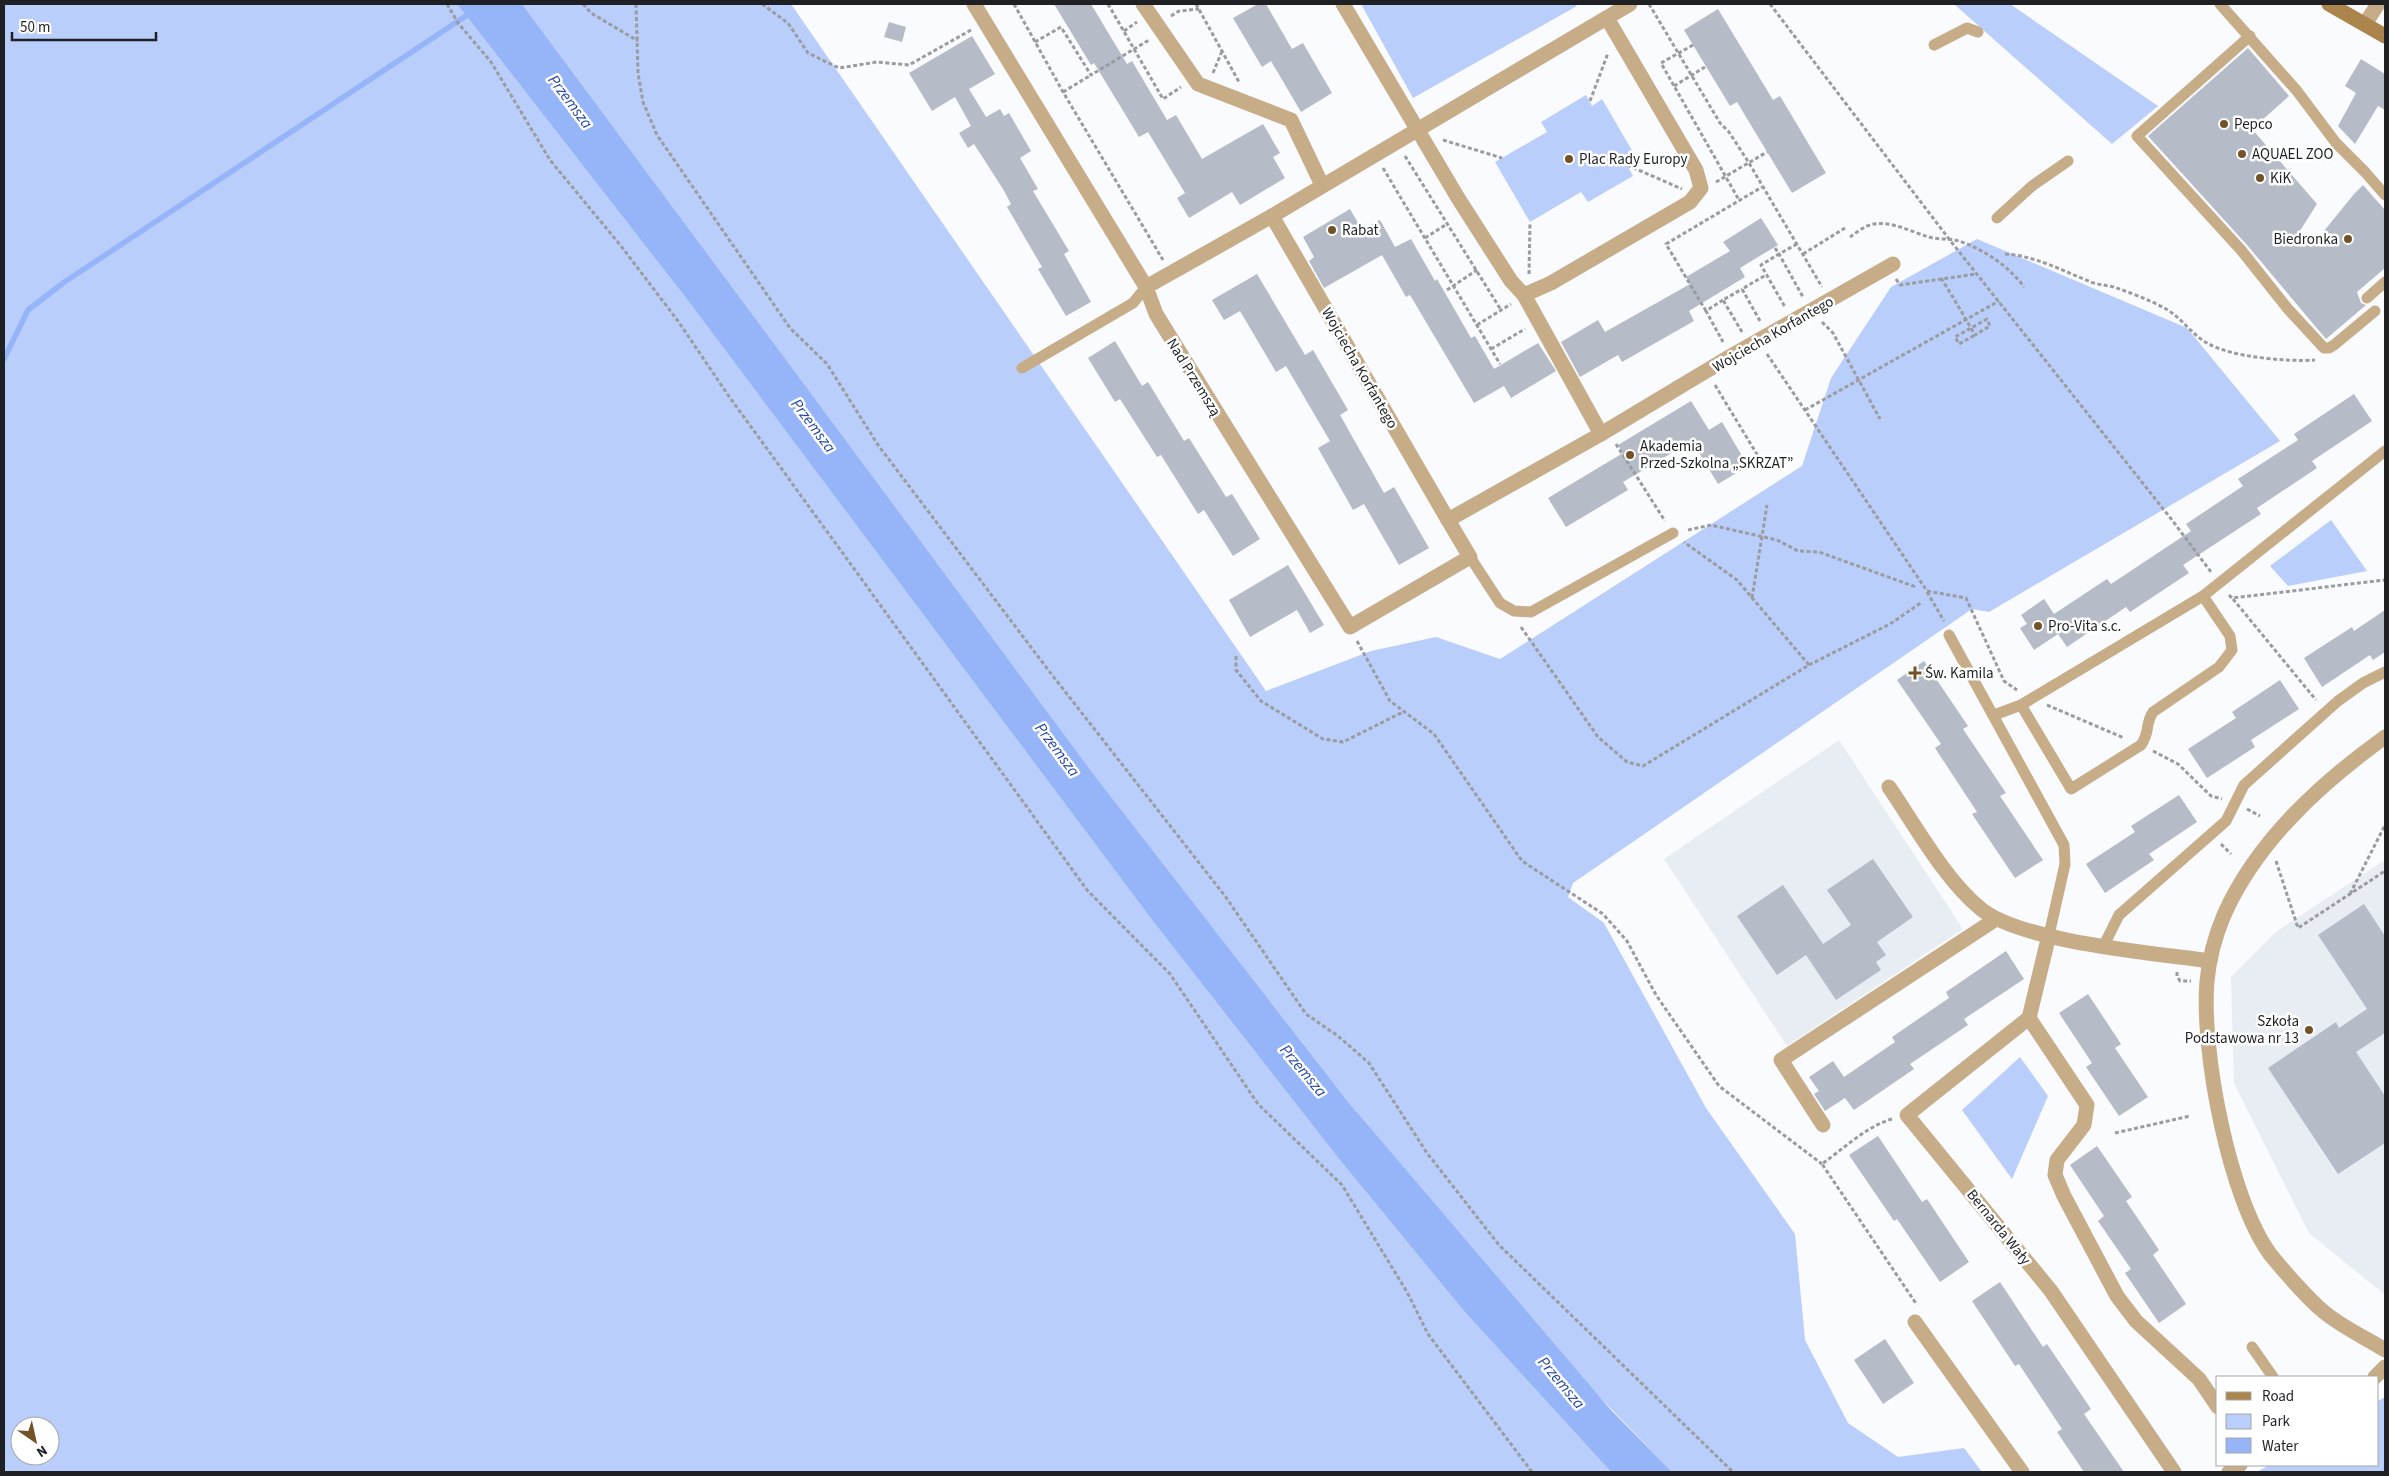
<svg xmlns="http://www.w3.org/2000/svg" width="2389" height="1476" viewBox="0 0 2389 1476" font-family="'Source Sans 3',sans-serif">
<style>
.built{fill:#e8ecf3}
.green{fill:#b9cefb;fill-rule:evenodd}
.water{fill:#95b5f8}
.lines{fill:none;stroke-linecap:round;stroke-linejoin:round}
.stream{stroke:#95b5f8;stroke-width:5.5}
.building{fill:#b5bbc7}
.path{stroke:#9a9c9f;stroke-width:3;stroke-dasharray:4 2.5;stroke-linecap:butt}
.lane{stroke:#c7ac88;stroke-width:11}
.street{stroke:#c7ac88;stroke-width:15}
.secondary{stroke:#ac854d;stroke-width:15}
.poi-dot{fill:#715327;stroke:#fff;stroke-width:2}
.labels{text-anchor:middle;stroke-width:5;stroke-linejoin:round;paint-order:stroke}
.poi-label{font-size:15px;fill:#1e2024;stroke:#fff;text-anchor:start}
.street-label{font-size:15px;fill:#1e2024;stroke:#fff}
.water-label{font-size:16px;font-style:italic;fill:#2246a5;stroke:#fff}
</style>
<rect width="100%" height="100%" fill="#fafbfe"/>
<g class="built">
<polygon points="1839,740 1963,929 1787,1046 1664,859"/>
<polygon points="2385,860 2385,1295 2309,1233 2234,1083 2231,977 2277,931"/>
</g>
<g class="green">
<path d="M4 4H457L689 302 1152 920 1339 1159 1463 1310 1611 1472H4ZM20 1426H50V1456H20Z"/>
<polygon points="522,4 791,4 1266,691 1371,651 1436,637 1500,659 1802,466 1831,378 1891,287 1977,239 2187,328 2280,441 1989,612 1972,609 1573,883 1568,897 1604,923 1706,1108 1795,1234 1805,1340 1848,1423 1898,1457 1964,1448 1982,1472 1672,1472 1562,1358 1349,1103 1095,776"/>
<polygon points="1361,4 1575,4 1577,6 1413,98"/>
<polygon points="1954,4 2010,4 2158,106 2112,144"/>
<polygon points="1586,95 1592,106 1602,99 1637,159 1627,165 1633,176 1588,202 1581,192 1530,222 1495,162 1547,132 1541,122"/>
<polygon points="2331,520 2367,571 2288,586 2270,566"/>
<polygon points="2020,1057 2048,1096 2012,1179 1962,1110"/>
<polygon points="2385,1397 2385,1472 2257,1472 2269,1465 2378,1465 2378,1401"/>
</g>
<polygon class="water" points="457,4 522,4 1095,776 1349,1103 1610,1409 1672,1472 1611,1472 1463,1310 1339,1159 1152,920 689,302"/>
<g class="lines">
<polyline class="stream" points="4,359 28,310 63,283 484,4"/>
</g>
<g class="building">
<polygon points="1054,4 1091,4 1127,64 1132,61 1167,120 1176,115 1202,159 1263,124 1280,153 1273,157 1285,178 1240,205 1232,192 1189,218 1177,198 1185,193 1148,132 1139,137 1094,63 1091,65"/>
<polygon points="1258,4 1266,4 1292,49 1303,43 1332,93 1301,112 1271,61 1262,67 1233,18"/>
<polygon points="1718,9 1773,100 1780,96 1826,173 1792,193 1737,102 1730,106 1684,30"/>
<polygon points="889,22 906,27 902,42 884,37"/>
<polygon points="972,36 995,74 969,89 986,117 1000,109 1004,116 1009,113 1031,151 1020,158 1038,189 1033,191 1069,251 1064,254 1091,302 1066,316 1038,269 1042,267 1007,207 1011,204 1003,189 974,144 968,148 959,133 971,126 955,97 932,111 909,73"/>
<polygon points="2248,48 2289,96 2252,129 2317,204 2296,237 2311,247 2354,194 2363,185 2385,210 2385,268 2357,292 2361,303 2366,305 2326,339 2247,245 2148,136"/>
<polygon points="2361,59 2385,74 2385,110 2378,106 2355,144 2338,126 2356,93 2345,86"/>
<polygon points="1350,209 1362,230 1380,220 1395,247 1411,239 1435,281 1437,279 1471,338 1475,336 1494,369 1538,343 1556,371 1511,398 1504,386 1474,403 1410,295 1406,297 1382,255 1324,288 1309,261 1314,257 1303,237"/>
<polygon points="1761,218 1778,245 1740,268 1745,277 1689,311 1694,321 1622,362 1618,355 1580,377 1561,342 1598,320 1605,332 1690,284 1686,277 1730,251 1723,242"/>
<polygon points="1257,274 1305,355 1313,350 1348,410 1340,415 1384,493 1394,487 1429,548 1399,565 1364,504 1353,510 1318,448 1330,441 1286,366 1276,372 1240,311 1224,320 1212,300"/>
<polygon points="1115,341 1142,386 1148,382 1184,441 1189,438 1226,497 1232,494 1260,539 1233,556 1204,510 1198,514 1161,455 1157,457 1120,399 1115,402 1088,358"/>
<polygon points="2354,394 2372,421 2312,461 2317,468 2257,508 2261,514 2183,565 2189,573 2130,612 2126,607 2067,647 2058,634 2034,650 2020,628 2027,624 2021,615 2044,599 2054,614 2107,579 2111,584 2191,531 2186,524 2243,486 2238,479 2298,440 2294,434"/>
<polygon points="1691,401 1709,430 1722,422 1748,466 1718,484 1692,441 1623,482 1628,490 1566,527 1548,498 1623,453 1618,445"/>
<polygon points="1288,565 1324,625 1310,633 1297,610 1250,637 1229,600"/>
<polygon points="2385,610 2385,652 2373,660 2370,655 2322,687 2304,658 2352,627 2354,631"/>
<polygon points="1924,661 1968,726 1963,729 2006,793 2000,796 2043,860 2015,878 1972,814 1977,812 1935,748 1941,744 1897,680"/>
<polygon points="2280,680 2299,709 2251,740 2255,747 2207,778 2188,749 2236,718 2232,712"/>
<polygon points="2179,795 2197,822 2149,854 2154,860 2105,893 2086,864 2135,832 2131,826"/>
<polygon points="1873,859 1913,917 1877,942 1886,955 1876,962 1881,970 1836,1000 1806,955 1777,975 1737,916 1783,885 1823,944 1851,925 1827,890"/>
<polygon points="2364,904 2385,936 2385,1033 2356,1052 2385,1096 2385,1143 2338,1174 2268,1068 2336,1022 2339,1028 2367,1009 2318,935"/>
<polygon points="2006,951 2024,979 1964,1019 1968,1025 1910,1064 1914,1069 1854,1110 1845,1098 1825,1111 1814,1094 1819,1091 1809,1077 1833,1061 1844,1077 1895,1042 1892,1037 1949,998 1946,992"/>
<polygon points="2088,994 2121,1044 2115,1048 2148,1097 2119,1116 2086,1067 2092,1063 2059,1013"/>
<polygon points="1878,1136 1922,1202 1927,1199 1969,1262 1940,1282 1897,1219 1894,1221 1849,1155"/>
<polygon points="2097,1146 2132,1197 2126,1201 2159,1250 2153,1255 2186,1304 2159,1323 2125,1273 2131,1269 2098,1221 2104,1216 2070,1165"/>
<polygon points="2000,1282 2043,1347 2047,1344 2091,1409 2084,1414 2124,1472 2084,1472 2057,1432 2062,1429 2019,1364 2015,1366 1972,1301"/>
<polygon points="1885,1339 1914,1383 1883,1404 1854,1360"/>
</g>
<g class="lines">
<g class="path">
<polyline points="447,4 458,23 491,62 550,160 621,246 678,321 728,395 1087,890 1170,974 1258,1104 1342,1185 1407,1292 1428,1334 1532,1472"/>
<polyline points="583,4 591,13 638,41"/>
<polyline points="636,4 638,73 643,102 657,135 790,328 827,364 878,445 1049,671 1225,896 1306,1014 1338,1036 1369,1063 1427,1153 1499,1245 1733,1472"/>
<polyline points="762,4 788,23 808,53 839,68 877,62 909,65 971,30"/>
<polyline points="1014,4 1063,92 1163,260"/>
<polyline points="1108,4 1163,99 1181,87"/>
<polyline points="1196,4 1239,82"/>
<polyline points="1649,4 1720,123 1729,132 1749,163 1822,287"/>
<polyline points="1770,4 1949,239 2172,520 2211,572"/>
<polyline points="1171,16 1179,11 1199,9"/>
<polyline points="1124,31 1137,22"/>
<polyline points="1035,42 1061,27 1091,75 1149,40"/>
<polyline points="1693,45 1661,63 1739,200"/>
<polyline points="1213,73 1222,51"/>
<polyline points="1674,86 1705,67"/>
<polyline points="1063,92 1091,75"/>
<polyline points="1590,101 1608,53"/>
<polyline points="1443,140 1502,158"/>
<polyline points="1405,156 1501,310"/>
<polyline points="1627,165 1682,189"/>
<polyline points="1383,168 1500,364"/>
<polyline points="1716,182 1767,152"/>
<path d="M1850 237C1856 233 1863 227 1870 225 1889 219 1911 232 1929 237 1939 240 1949 238 1959 241 1983 249 2009 266 2024 287"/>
<polyline points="1425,238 1447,224"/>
<polyline points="1797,244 1779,254 1803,297"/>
<polyline points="1775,248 1779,254 1761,265 1785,307"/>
<polyline points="1803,254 1845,228"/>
<path d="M2005 254C2036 256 2063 271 2091 282 2099 285 2106 285 2114 287 2131 293 2150 300 2166 309 2182 318 2191 334 2207 343 2230 357 2287 362 2315 360"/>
<polyline points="1529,274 1530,222"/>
<path d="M1941 278C1953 297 1964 316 1975 335L1990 326 1987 319 1955 337 1959 344 1975 335"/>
<polyline points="1896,279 1900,285 1976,274"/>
<polyline points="1447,290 1477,270"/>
<polyline points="1723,300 1706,311 1723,342"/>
<polyline points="1706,311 1666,244 1762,187"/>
<polyline points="1760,321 1742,289 1766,275"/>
<polyline points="1822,322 1833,333 1880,419"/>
<polyline points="1477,325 1511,304"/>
<polyline points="1742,332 1723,300 1742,289"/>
<polyline points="1491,349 1525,329"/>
<polyline points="1767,354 1927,591 1966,598 2004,681 2017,690"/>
<polyline points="1715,385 1761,461"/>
<polyline points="1805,410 1999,301"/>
<polyline points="1616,444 1665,521"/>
<polyline points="1688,530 1711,525 1777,540 1798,551 1819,552 1916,587"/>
<polyline points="1927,592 1944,621"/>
<polyline points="2229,595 2232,598 2385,580"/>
<polyline points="1752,598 1767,505"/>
<polyline points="2233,599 2316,700"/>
<polyline points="1521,627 1598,737 1627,762 1643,766 1809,665 1737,580 1684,542"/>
<polyline points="1357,641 1390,701 1434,734 1522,861 1603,914 1627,941 1656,995 1719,1086 1822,1164"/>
<polyline points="1236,656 1236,670 1261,701 1323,739 1343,742 1405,711"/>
<polyline points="1809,665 1890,624 1922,602"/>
<polyline points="2047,705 2124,738"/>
<polyline points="2153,751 2178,764 2211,796 2222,799"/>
<polyline points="2247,809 2260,816"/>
<polyline points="2221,844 2231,854"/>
<polyline points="2276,861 2298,928 2385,871"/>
<polyline points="2350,894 2385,825"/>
<polyline points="2177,972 2177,976 2180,981 2191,981"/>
<path d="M1892 1119C1867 1126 1843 1149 1822 1164L1917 1305"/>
<polyline points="2115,1133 2190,1116"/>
</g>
<g class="lane">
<polyline points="2220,4 2297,91 2336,143 2365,172 2385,195"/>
<polyline points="2250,36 2137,136 2241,250 2288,309 2324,348 2329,348 2334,345 2375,311"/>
<polyline points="1934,45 1967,28 1978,32"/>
<polyline points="1997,218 2032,186 2068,161"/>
<polyline points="2367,298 2385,282"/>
<polyline points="1022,368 1133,303 1146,287"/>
<polyline points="1470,557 1500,603 1514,611 1531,612 1673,533"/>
<polyline points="1949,635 2064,845 2065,864 2049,935"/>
<path d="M2021 705 2071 789 2141 745C2151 731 2144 726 2153 712L2219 667 2232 650 2230 636 2203 596"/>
<polyline points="1994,715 2021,705 2203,596 2385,451"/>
<polyline points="2104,945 2119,915 2226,821 2244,785 2338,701 2363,683 2385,672"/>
<polyline points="2252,1347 2273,1377"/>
</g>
<g class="street">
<polyline points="974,4 1146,287 1156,314 1350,627 1470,557 1448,520"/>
<polyline points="1143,4 1198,84 1291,120 1322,185"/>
<polyline points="1343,4 1458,198 1511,281 1524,295 1551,283 1690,202 1701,188 1696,170 1607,18"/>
<polyline points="2365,24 2378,4"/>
<polyline points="1272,216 1448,520 1601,434"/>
<polyline points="1146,287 1272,216 1630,4"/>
<polyline points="1524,295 1601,434 1731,356 1893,264"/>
<path d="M2385 737C2321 783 2257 841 2224 915 2216 934 2209 959 2207 981 2201 1050 2229 1198 2270 1254 2282 1269 2309 1300 2324 1312 2342 1327 2366 1338 2385 1350"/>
<path d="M1889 787C1915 825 1945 880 1981 909 2022 942 2154 953 2210 961"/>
<polyline points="2049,935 2029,1018 1907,1115 2051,1291 2174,1472"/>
<polyline points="2029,1018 2087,1105 2084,1125 2057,1160 2055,1175 2064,1196 2117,1296 2136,1321 2199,1379 2218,1407"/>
<polyline points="1823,1125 1781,1060 1996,919"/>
<polyline points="1915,1322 2022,1472"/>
<polyline points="2375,1377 2385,1367"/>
<polyline points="2229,1472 2240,1465"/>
</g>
<polyline class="secondary" points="2329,4 2385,36"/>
</g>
<g class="poi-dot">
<circle cx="2224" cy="124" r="5"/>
<circle cx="2242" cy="154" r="5"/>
<circle cx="1569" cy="159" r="5"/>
<circle cx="2260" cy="178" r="5"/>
<circle cx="1332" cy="230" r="5"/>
<circle cx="2348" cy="239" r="5"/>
<circle cx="1630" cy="455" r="5"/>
<circle cx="2038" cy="626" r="5"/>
<path d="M1912.5 665.5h5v5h5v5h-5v5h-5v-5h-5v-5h5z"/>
<circle cx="2309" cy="1030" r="5"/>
</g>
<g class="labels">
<g class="poi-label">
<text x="2234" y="129">Pepco</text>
<text x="2252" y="159">AQUAEL ZOO</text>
<text x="1579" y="164">Plac Rady Europy</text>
<text x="2270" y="183">KiK</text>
<text x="1342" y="235">Rabat</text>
<text x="2338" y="244" text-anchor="end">Biedronka</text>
<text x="1640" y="451">Akademia<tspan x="1640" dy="17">Przed-Szkolna „SKRZAT”</tspan></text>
<text x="2048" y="631">Pro-Vita s.c.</text>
<text x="1925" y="678">Św. Kamila</text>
<text x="2299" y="1026" text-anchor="end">Szkoła<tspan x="2299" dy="17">Podstawowa nr 13</tspan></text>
</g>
<g class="street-label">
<text transform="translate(1773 334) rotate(-30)" y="5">Wojciecha Korfantego</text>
<text transform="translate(1360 368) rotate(60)" y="5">Wojciecha Korfantego</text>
<text transform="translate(1194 377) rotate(58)" y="5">Nad Przemszą</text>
<text transform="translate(1999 1227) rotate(51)" y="5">Bernarda Wały</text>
</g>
<g class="water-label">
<text transform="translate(571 101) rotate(53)" y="6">Przemsza</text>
<text transform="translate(814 425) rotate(53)" y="6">Przemsza</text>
<text transform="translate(1058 749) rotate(53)" y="6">Przemsza</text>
<text transform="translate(1304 1070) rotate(50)" y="6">Przemsza</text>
<text transform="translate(1562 1382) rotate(50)" y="6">Przemsza</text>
</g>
</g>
<rect width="2389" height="1476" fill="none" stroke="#1e2024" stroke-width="10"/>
<rect x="2216" y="1376" width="162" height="90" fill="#ffffff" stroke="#a5a6a7"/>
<rect x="2226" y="1392" width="25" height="8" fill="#ac854d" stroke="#a5a6a7"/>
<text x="2262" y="1401" font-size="15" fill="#1e2024">Road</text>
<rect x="2226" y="1414" width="25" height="15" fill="#b9cefb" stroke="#a5a6a7"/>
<text x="2262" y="1426" font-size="15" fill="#1e2024">Park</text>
<rect x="2226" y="1438" width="25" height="15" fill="#95b5f8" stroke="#a5a6a7"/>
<text x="2262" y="1451" font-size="15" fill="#1e2024">Water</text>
<g transform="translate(35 1441) rotate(146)"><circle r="24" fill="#ffffff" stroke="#a5a6a7"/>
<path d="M0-4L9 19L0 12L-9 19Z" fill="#715327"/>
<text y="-8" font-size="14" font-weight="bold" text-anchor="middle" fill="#1e2024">N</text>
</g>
<path d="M12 32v8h144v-8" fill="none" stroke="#1e2024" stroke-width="2.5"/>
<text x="20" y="32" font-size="15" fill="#1e2024" stroke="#ffffff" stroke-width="4" paint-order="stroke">50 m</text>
</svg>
